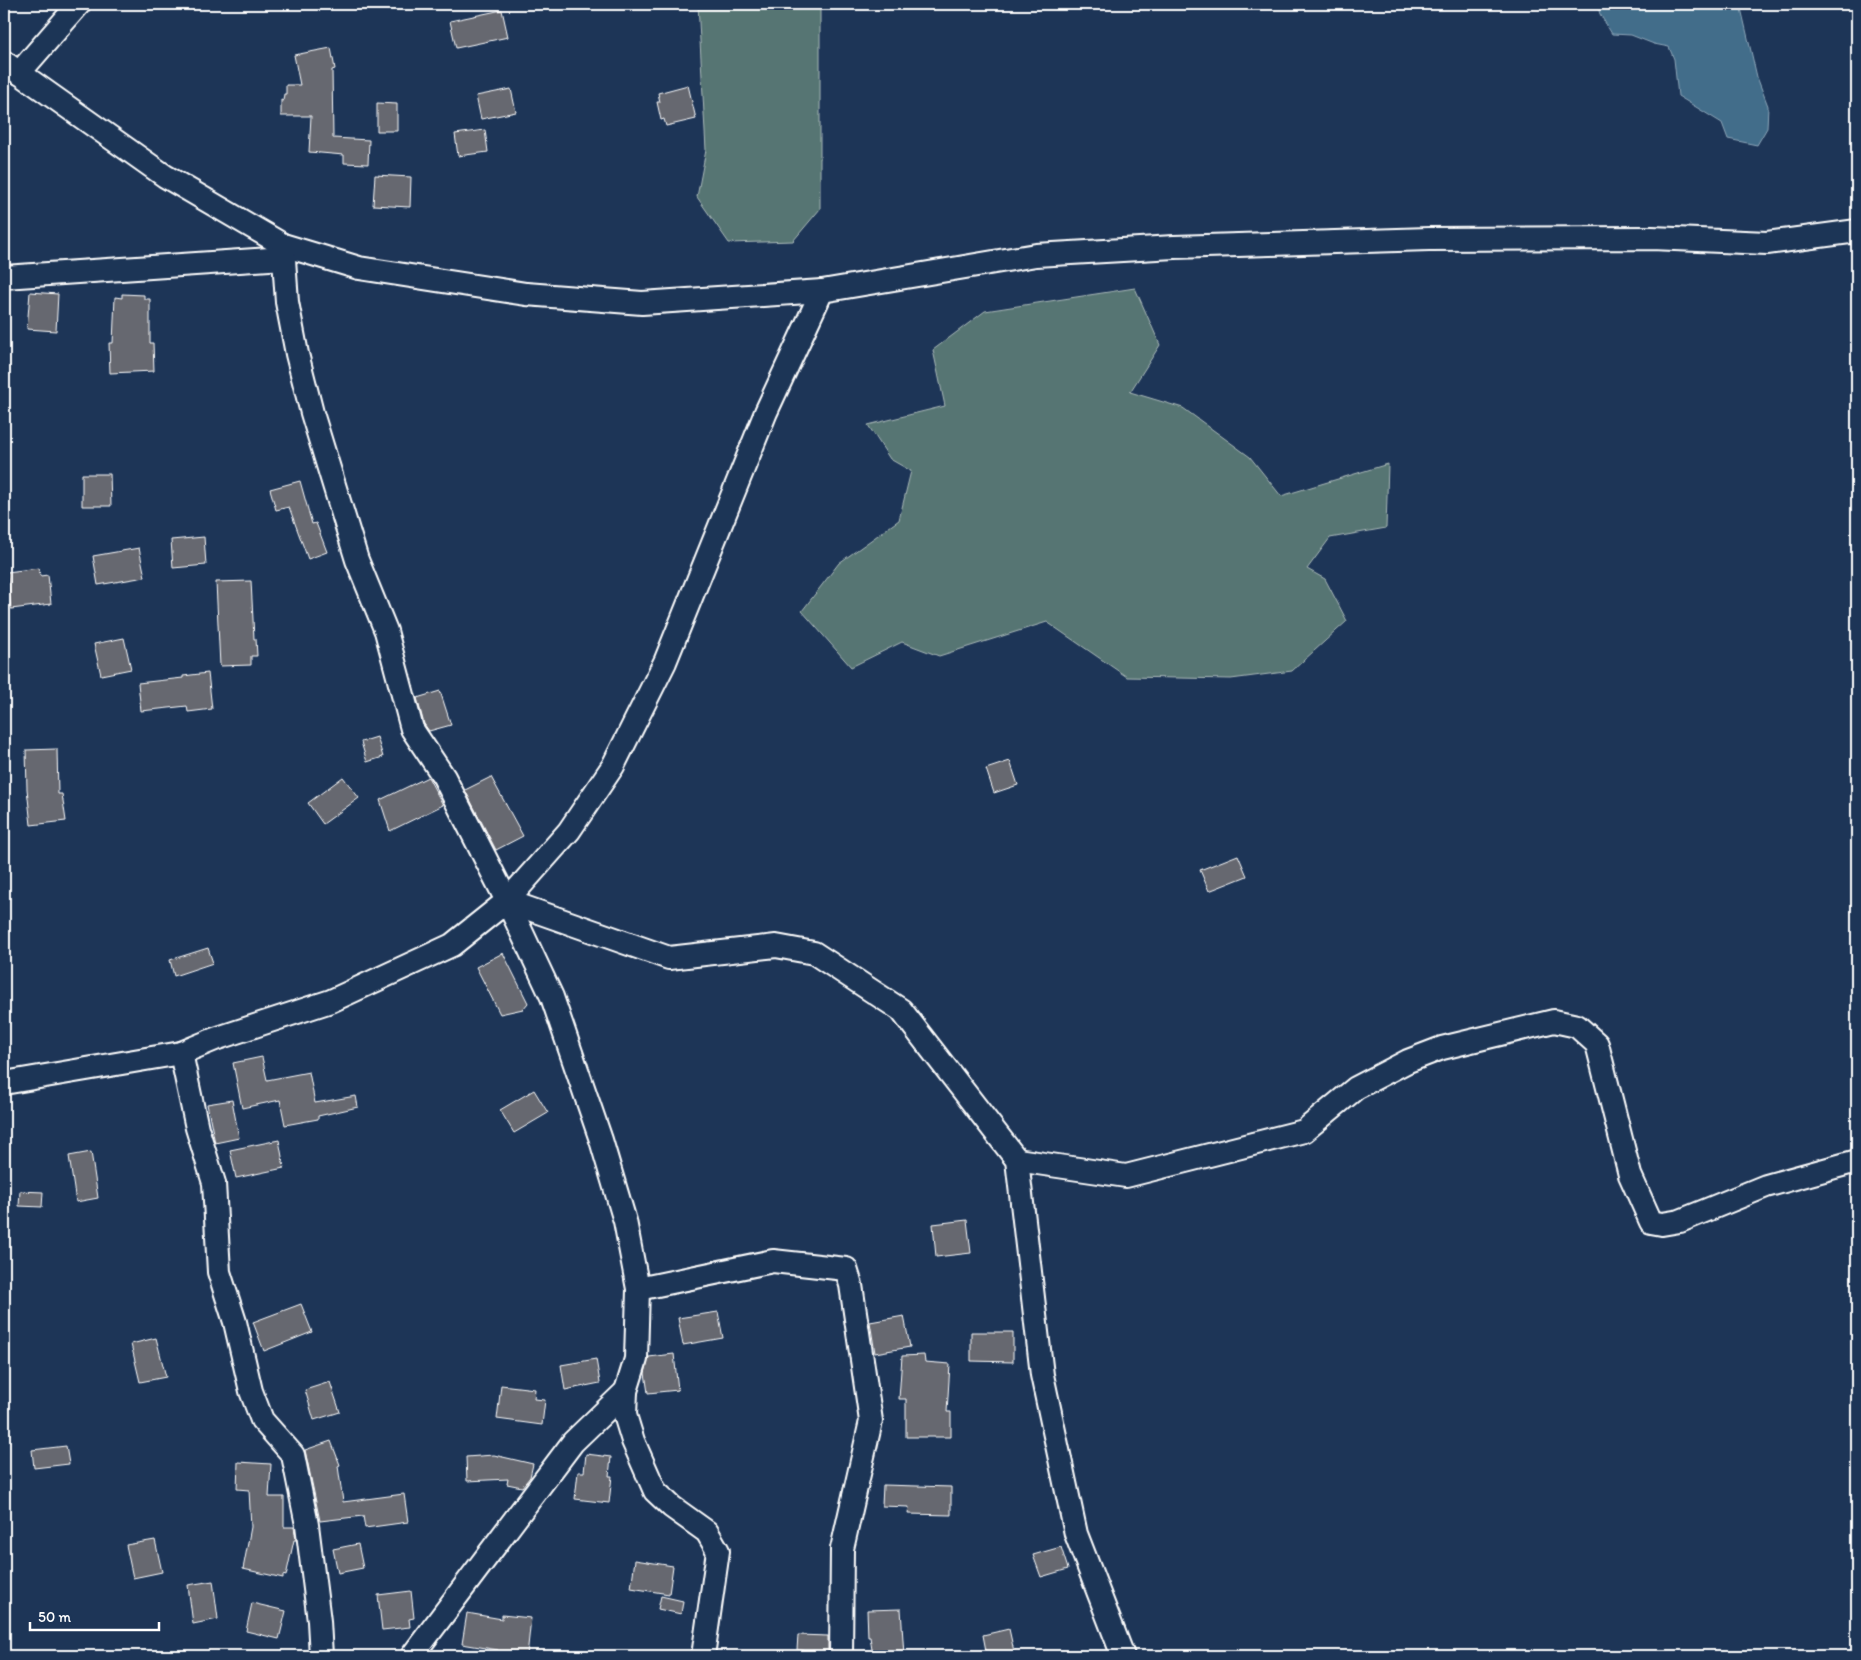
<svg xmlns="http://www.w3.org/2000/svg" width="1861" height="1660" viewBox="0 0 1861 1660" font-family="Itim,sans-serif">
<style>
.green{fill:#577573;stroke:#abbab9}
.water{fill:#426d8a;stroke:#8ea7b9}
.building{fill:#666870;stroke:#fff}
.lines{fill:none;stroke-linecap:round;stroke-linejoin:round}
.minor-casing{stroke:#fff;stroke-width:26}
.minor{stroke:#1d3557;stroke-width:22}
</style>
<rect width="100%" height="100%" fill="#1d3557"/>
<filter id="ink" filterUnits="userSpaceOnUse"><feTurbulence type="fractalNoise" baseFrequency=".02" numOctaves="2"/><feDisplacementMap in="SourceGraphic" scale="10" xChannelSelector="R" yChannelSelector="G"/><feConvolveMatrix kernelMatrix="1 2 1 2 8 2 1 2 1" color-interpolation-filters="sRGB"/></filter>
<g filter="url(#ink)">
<g class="green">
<polygon points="698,4 820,4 820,209 793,241 729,243 697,197 706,150"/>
<polygon points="1135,288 1160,345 1130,392 1183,408 1250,457 1281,496 1388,464 1386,528 1330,538 1307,569 1325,579 1347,621 1292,671 1231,679 1127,677 1047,622 939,656 902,642 851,667 802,611 839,563 899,520 911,471 890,459 868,425 945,406 933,350 985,311"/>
</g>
<polygon class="water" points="1597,4 1740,4 1757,77 1768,106 1767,128 1757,145 1728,139 1722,123 1678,96 1674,59 1669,47 1654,44 1631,35 1612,34 1600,14"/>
<g class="building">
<polygon points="502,10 508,37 456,48 450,21"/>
<polygon points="331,48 335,69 332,70 333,138 369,140 368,164 344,163 344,155 309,152 311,116 281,116 281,100 283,101 284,94 286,94 286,85 300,85 294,55"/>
<polygon points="688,85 696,119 666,126 664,119 661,120 657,102 660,102 658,93"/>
<polygon points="511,89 516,112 481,119 476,96"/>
<polygon points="377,103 397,104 397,131 377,131"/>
<polygon points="485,130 488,152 458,156 455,134"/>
<polygon points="375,175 411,177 410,207 373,205"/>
<polygon points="30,292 58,294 56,331 27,329"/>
<polygon points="122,294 144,295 144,299 150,299 150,343 153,343 154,371 110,373 109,343 113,343 115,297 122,298"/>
<polygon points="82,474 110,474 111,506 82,506"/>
<polygon points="300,481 312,524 316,523 327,552 308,559 289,507 276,510 270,489"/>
<polygon points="204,537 206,565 173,568 171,540"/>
<polygon points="139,548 145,577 98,585 93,556"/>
<polygon points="39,568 40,576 48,575 51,604 11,609 7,572"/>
<polygon points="251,581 254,639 256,639 257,656 251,656 251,665 220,666 216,582"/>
<polygon points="124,638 131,669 101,675 94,644"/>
<polygon points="208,673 212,709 188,712 187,706 141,711 138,683 183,678 183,676"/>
<polygon points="440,691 451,725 429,731 424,724 417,698"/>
<polygon points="377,737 383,757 367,762 361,742"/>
<polygon points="57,749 58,794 62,794 66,821 31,825 27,789 26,750"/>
<polygon points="1010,761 1018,785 994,793 986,769"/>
<polygon points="343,777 359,798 323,824 308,803"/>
<polygon points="428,777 443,805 390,831 380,800"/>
<polygon points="491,777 523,836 496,850 465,790"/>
<polygon points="1238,855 1247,876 1209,891 1200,870"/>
<polygon points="208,948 213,963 174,976 170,960"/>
<polygon points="503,953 528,1003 523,1009 500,1014 476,967"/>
<polygon points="262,1057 267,1080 309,1072 315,1103 356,1096 358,1107 318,1116 318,1119 285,1125 280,1100 242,1108 233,1063"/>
<polygon points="534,1090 548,1113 514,1133 500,1110"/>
<polygon points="232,1100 239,1138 215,1143 207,1104"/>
<polygon points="279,1140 284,1168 236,1178 230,1150"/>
<polygon points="91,1152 98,1198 76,1202 69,1156"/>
<polygon points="20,1191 43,1192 42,1207 19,1206"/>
<polygon points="967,1220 971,1253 936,1257 933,1224"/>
<polygon points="301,1304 312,1332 264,1351 253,1322"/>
<polygon points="718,1312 723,1338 683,1345 678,1318"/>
<polygon points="904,1316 910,1347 875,1353 870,1322"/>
<polygon points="971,1332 1013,1332 1013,1362 971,1361"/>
<polygon points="156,1338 166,1377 140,1382 131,1344"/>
<polygon points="674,1354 678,1390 648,1393 645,1373 649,1357"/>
<polygon points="924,1355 925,1362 950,1364 947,1412 951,1412 951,1437 906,1437 906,1399 899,1399 902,1356"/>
<polygon points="596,1359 600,1383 565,1390 561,1365"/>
<polygon points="330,1382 340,1412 314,1420 305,1390"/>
<polygon points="501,1385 535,1389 534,1399 545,1400 542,1425 497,1419"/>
<polygon points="331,1441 340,1465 338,1466 343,1502 404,1494 408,1522 365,1528 363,1516 320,1521 305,1450"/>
<polygon points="66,1446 69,1464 34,1468 32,1450"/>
<polygon points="586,1454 611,1457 609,1476 612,1476 609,1503 575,1499 578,1472 584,1472"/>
<polygon points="494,1455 533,1464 530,1477 522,1487 507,1484 508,1479 467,1481 466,1457"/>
<polygon points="238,1462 271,1464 269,1497 284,1497 284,1527 294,1527 296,1540 294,1540 286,1576 283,1575 283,1578 243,1569 251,1527 249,1490 237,1489"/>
<polygon points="883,1485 951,1487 951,1515 908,1514 909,1507 882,1506"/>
<polygon points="155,1540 162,1572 133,1578 126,1545"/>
<polygon points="358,1544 363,1568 338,1573 333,1549"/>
<polygon points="1061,1547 1068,1569 1041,1577 1033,1555"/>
<polygon points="635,1560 673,1566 669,1594 631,1588"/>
<polygon points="213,1581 218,1619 193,1624 188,1585"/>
<polygon points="411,1591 414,1618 409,1619 410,1627 382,1630 378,1595"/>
<polygon points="661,1596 683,1601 681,1614 658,1609"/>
<polygon points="252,1603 286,1611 279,1639 246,1631"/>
<polygon points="901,1609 904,1656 873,1656 870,1637 868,1637 867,1610"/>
<polygon points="467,1613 502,1619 502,1615 531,1618 527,1656 497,1656 498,1650 462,1644"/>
<polygon points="1009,1629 1015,1656 987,1656 983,1635"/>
<polygon points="798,1635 828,1636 828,1652 797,1650"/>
</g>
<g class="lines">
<defs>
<g id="minor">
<polyline points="4,62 165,176 283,245 359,268 526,294 642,303 822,291 1036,255 1174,247 1429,239 1652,238 1767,243 1857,231"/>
<polyline points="19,73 79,4"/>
<polyline points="283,245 287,302 297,354 312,413 357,560 386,631 412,729 444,777 507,901 552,997 601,1140 625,1221 638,1289 636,1359 626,1391 625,1415 633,1441 655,1491 672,1507 707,1532 718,1551 703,1656"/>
<polyline points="4,277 284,258"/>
<polyline points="507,901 669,958 776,946 814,953 901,1010 1017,1160 1042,1375 1076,1534 1123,1656"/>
<polyline points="181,1053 197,1128 214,1183 219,1272 235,1322 251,1391 262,1420 293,1455 307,1525 319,1621 321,1656"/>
<polyline points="4,1083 181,1053 215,1039 331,1001 452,945 507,901 569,831 613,766 665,662 766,412 822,291"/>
<polyline points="1017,1160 1126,1176 1304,1131 1356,1088 1408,1061 1442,1048 1554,1021 1577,1026 1597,1044 1630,1175 1651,1222 1662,1224 1680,1221 1766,1186 1857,1161"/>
<polyline points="638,1289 773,1261 846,1269 851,1285 871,1421 842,1549 841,1656"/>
<polyline points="412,1656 573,1442 626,1391"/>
</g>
</defs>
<use href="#minor" class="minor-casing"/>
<use href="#minor" class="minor"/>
</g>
</g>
<rect width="1861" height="1660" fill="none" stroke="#1d3557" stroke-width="20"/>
<rect x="10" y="10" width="1841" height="1640" fill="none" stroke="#fff" stroke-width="2" filter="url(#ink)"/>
<path d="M30 1622v8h129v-8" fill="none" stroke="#ffffff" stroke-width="2.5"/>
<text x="38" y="1622" font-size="15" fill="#ffffff" stroke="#1d3557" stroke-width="4" paint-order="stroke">50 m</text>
</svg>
